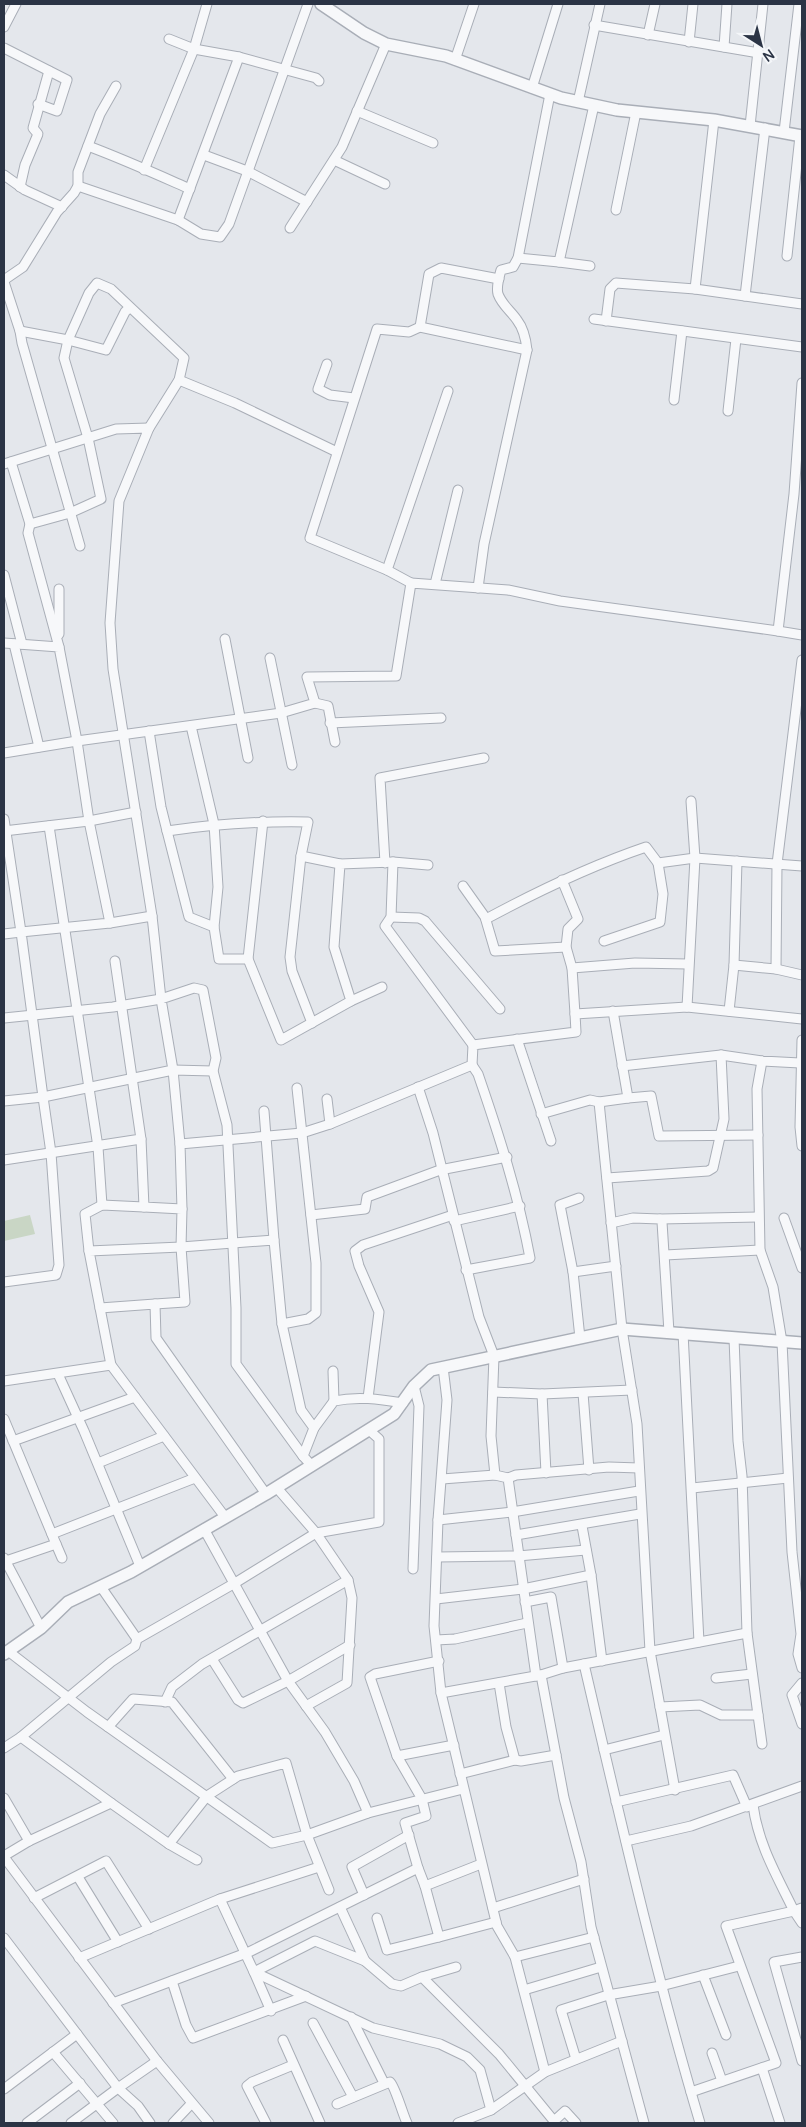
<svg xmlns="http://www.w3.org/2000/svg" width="806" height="2127" viewBox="0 0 806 2127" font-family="Manrope,sans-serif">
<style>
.green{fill:#c9d6c5}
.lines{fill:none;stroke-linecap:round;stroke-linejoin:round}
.minor-casing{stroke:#a9aeb7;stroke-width:11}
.tertiary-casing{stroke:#a9aeb7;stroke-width:14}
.minor{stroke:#f7f8fa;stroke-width:9}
.tertiary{stroke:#f7f8fa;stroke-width:11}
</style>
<rect width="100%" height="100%" fill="#e4e7ec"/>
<polygon class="green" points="30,1215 35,1234 4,1241 4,1221"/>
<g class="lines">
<defs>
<g id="minor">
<polyline points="594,25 759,53"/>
<polyline points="4,27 16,4"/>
<polyline points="648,35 655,4"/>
<polyline points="169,39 194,49 239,57 316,78 319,81"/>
<polyline points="689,42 693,4"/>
<polyline points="724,47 727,4"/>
<polyline points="4,48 67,80 57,111 38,104"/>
<polyline points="455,60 474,4"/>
<polyline points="532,88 558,4"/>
<polyline points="578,102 600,4"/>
<polyline points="357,111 433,143"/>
<polyline points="714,120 695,289 802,304"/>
<polyline points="750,126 763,4"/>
<polyline points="784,132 799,4"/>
<path d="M88 146C123 159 156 174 190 189"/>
<polyline points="204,155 247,171 307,202"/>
<polyline points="334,160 385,184"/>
<polyline points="144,170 194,49 207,4"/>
<polyline points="4,175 25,190 62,207"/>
<polyline points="78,186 178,220 201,234 220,237 229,224 308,4"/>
<polyline points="20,187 25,165 38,134 33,128 49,71"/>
<polyline points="616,210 636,112"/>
<polyline points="178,220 239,57"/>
<polyline points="290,228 342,147 386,44"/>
<polyline points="787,256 800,136"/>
<polyline points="518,258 559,262 594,105"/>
<polyline points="559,262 590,266"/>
<polyline points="4,280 23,267 57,212 74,193 78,186 78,172 100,114 116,86"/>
<polyline points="4,282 20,331 22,343 80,546"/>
<polyline points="745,296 765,128"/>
<polyline points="594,319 802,347"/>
<polyline points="606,321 610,289 616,283 695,289"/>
<polyline points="420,327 429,274 441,268 499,279"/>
<polyline points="20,331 68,340 106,350 125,312 129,308"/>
<polyline points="327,364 318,389 330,395 354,398"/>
<polyline points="179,380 235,403 337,452"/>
<polyline points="802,383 794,494 778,631 802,635"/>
<polyline points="674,400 682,331"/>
<polyline points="728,411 736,339"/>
<polyline points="11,462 30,524 28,533 59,647"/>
<polyline points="4,464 116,429 149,428 119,501 110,623 113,669 152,916"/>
<polyline points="30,524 70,513 101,499 88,438 64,358 68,340 89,293 97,283 111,289 184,358 179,380 149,428"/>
<polyline points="387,570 310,538 377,329 409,332 420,327 527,350"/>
<polyline points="4,575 22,644"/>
<polyline points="411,583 387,570 448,391"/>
<polyline points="435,584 458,490"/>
<path d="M478 588 484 544 527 350C526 340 524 329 517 320 511 311 502 305 498 294 496 287 499 277 501 270L513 267 518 258 550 94"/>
<polyline points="59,634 59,589"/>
<polyline points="225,639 248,758"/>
<polyline points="4,643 59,647 77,741 281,713 315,703 307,677 396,676 411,583 508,590 560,601 778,631"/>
<polyline points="14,644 39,747"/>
<polyline points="270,658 292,765"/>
<polyline points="315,703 328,706 335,742"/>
<polyline points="330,723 441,718"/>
<polyline points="191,726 214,824 218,887 214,927"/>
<path d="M149 731 161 807 167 831C215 824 260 821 308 822L301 856 340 864"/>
<polyline points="4,753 77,741 89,821 110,923 21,932 43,1097 4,1101"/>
<polyline points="4,819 21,932 4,934"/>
<polyline points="49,826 98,1147 102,1205"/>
<polyline points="4,831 89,821 136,812"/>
<polyline points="167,831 189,917 214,927 219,959 248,959 281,1040 351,1001 334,947 340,864 393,862 391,917 385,926 473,1045"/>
<polyline points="301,856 290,957 292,971 312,1023"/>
<polyline points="393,862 428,865"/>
<polyline points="385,863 380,778 484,758"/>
<polyline points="562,880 578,919 568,929 566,947 572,968 575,1014"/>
<polyline points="463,886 485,917 495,951 566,947"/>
<polyline points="391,917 419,918 425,921 500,1009"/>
<path d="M486 919C538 891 590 866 646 847L658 863 695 858 802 866"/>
<polyline points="604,941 660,922 663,894 658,863"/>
<polyline points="248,959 263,821"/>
<polyline points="734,965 776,969 802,975"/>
<polyline points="572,968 635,963 688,964"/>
<polyline points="776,969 777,864 802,660"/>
<polyline points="351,1001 382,987"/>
<polyline points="687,1007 695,858 691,801"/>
<polyline points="613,1011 628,1098 599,1102 622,1329 637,1424 650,1651 675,1790"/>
<polyline points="729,1011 734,965 737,861"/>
<polyline points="4,1018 113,1007 161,999 152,916 110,923"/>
<polyline points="517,1039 551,1141"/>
<polyline points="802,1040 800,1127 802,1146"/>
<polyline points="762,1061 757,1089 760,1250 773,1287 782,1342 792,1552 801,1634 798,1654 802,1668"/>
<polyline points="622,1066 721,1055 762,1061 800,1063"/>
<polyline points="418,1087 433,1133 479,1317 494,1356 491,1436 495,1475 508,1478 536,1676"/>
<polyline points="628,1098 651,1096 659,1136 758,1135"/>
<polyline points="264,1111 274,1240"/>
<polyline points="541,1114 590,1100 599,1102"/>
<polyline points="330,1124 472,1065 473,1045 576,1032 575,1014 687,1007 802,1019"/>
<polyline points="141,1139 144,1207 182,1209 181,1247 185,1302 155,1304"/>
<polyline points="180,1144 173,1070 213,1071"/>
<polyline points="4,1160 141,1139 115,961"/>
<polyline points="607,1178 708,1171 713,1168 724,1119 721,1055"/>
<polyline points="579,1198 560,1205 573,1272 580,1338"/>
<polyline points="182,1209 180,1144 302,1133 330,1124 327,1099"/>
<polyline points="311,1215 365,1209 367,1197 440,1170 507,1157"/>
<polyline points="784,1218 802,1268"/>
<polyline points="660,1219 758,1217"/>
<polyline points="454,1221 520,1206"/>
<polyline points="611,1223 633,1218 660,1219 662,1222 669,1332"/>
<polyline points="89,1251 85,1214 102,1205 144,1207"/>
<polyline points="665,1255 760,1250"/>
<path d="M466 1270 530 1258C518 1194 499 1135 478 1074L472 1065"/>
<polyline points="573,1272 616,1266"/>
<polyline points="4,1282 56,1275 59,1265 51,1153 43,1097 173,1070 161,999 194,988 203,990 216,1058 213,1071 227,1125 236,1308 236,1364 303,1456"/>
<polyline points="100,1308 155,1304 156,1338 266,1494"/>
<polyline points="282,1324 308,1319 316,1313 316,1263 297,1088"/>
<polyline points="683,1333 699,1642"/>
<polyline points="734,1338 738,1441 742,1476 747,1633 758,1715"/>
<polyline points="111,1365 89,1251 181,1247 274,1240 282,1324 301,1410 314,1428 303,1456 312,1466"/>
<polyline points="333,1371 334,1401"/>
<polyline points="58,1374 84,1431 140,1566"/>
<polyline points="4,1381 111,1365 225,1517"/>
<polyline points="493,1392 542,1394 632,1390"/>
<polyline points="583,1393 589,1470"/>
<polyline points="542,1394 546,1473"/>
<polyline points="368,1398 379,1312 359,1266 355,1251 363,1245 453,1215"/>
<polyline points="4,1419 56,1544 6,1561"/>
<path d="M314 1428 334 1401C357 1396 379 1399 403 1403"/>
<polyline points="13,1441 135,1397"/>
<polyline points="98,1463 164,1436"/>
<polyline points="508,1478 516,1475 609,1467 639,1468"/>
<polyline points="442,1479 495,1475"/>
<polyline points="692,1488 788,1478"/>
<polyline points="438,1520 512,1512 639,1491"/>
<polyline points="582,1526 591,1575 602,1661"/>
<polyline points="204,1529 288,1681 325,1732 354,1781 368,1813"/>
<polyline points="52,1534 195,1478"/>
<polyline points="516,1535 640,1514"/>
<polyline points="56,1544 62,1558"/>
<polyline points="437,1557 518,1556 586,1550"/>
<polyline points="4,1558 41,1628"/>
<polyline points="413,1569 419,1406 414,1386"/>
<polyline points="101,1587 137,1639"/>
<polyline points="436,1599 523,1589 591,1575"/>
<polyline points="525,1602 551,1597 563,1668"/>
<polyline points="436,1640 455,1639 527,1623"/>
<polyline points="8,1651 87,1712 272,1843 307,1835 368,1813 463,1789"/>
<polyline points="212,1659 238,1700 243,1703 288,1681 350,1645"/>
<path d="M584 1664C620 1818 655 1972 700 2123"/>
<polyline points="541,1675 564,1798 581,1862 591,1927 644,2123"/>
<polyline points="716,1678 752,1674"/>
<polyline points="499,1683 506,1727 515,1760"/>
<polyline points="802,1683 792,1695 802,1724"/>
<polyline points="441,1693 434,1626 438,1520 447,1400 443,1367"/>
<polyline points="165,1702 172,1687 202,1664 348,1580 316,1533 277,1488"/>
<polyline points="306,1706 347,1683 352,1598 348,1580"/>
<polyline points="660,1707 700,1705 721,1715 758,1715 762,1744"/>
<polyline points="108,1727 133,1699 172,1702 233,1779"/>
<polyline points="4,1748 21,1737"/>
<polyline points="604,1750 664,1735"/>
<polyline points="397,1756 454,1745"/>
<polyline points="460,1774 515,1760 521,1761 556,1755"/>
<polyline points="4,1798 29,1841"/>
<polyline points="616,1802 733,1775 747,1807"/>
<polyline points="111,1803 21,1737 111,1662 135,1646 137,1639 235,1583 316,1533 379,1522 379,1439 369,1430"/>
<path d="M753 1805C758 1844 777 1876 794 1911L802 1908"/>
<polyline points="626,1841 691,1826 802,1786"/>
<polyline points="169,1844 197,1860"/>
<polyline points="4,1856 29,1841 111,1803 169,1844 207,1796 238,1776 286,1763 307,1835 329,1890"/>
<polyline points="4,1857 157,2061 209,2123"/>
<polyline points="418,1868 405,1823 426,1816 422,1799 397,1756 370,1677 375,1674 439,1661"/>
<polyline points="78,1877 118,1942"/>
<polyline points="425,1886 439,1937 496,1922"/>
<polyline points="364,1895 352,1867 409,1835"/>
<polyline points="34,1898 106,1861 149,1929"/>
<polyline points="220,1899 254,1972 373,2028 440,2044 467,2057 480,2070 491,2110"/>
<polyline points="340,1907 365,1961"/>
<polyline points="493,1908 584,1879"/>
<polyline points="377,1918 387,1950 439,1937"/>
<polyline points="4,1938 118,2088 157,2061"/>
<polyline points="515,1957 594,1937"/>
<polyline points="802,1957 774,1962 802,2061"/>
<polyline points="79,1958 220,1899 319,1867"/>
<polyline points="703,1975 726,2035"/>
<polyline points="422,1977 456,1967"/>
<polyline points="172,1981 186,2025 193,2038 306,1996"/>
<polyline points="524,1990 601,1967"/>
<polyline points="113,2003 249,1952 418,1868 425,1886 481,1864"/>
<polyline points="271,2011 254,1972 315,1941 365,1961 392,1984 401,1986 422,1977 499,2054 554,2121 565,2111 576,2123"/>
<polyline points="351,2017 384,2083"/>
<polyline points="313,2023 353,2097"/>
<polyline points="283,2040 320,2123"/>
<polyline points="53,2052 113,2123"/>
<polyline points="712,2053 722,2081"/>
<polyline points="576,2059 561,2010 608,1995 661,1986 739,1966"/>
<polyline points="762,2068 780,2123"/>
<polyline points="545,2072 515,1957 497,1926 441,1693 541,1675 563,1668 747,1633"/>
<polyline points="4,2089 77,2034"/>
<polyline points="691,2092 776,2063 726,1926 794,1911 802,1923"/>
<path d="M337 2104 390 2082C395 2086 403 2115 407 2123"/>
<polyline points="27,2123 80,2083"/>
<polyline points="71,2123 118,2088 138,2106 150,2123"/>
<polyline points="173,2123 191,2104"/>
<polyline points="266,2123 247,2086 252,2082 293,2065"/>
<polyline points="458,2123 491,2110 545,2072 622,2041"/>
</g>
<g id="tertiary">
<polyline points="321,4 364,33 386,44 446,56 561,98 617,110 714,120 802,136"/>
<polyline points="4,1654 41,1628 68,1602 131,1572 266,1494 394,1414 414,1386 431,1370 622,1329 802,1343"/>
</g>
</defs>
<use href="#minor" class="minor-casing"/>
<use href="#tertiary" class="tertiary-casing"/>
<use href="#minor" class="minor"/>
<use href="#tertiary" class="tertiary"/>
</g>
<rect width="806" height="2127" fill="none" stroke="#2b3445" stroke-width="10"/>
<g transform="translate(761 45) rotate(144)" stroke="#f4f6f9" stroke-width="4" paint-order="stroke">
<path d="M0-4L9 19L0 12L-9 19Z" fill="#2b3445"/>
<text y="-8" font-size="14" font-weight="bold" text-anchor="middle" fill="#2b3445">N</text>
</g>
</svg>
